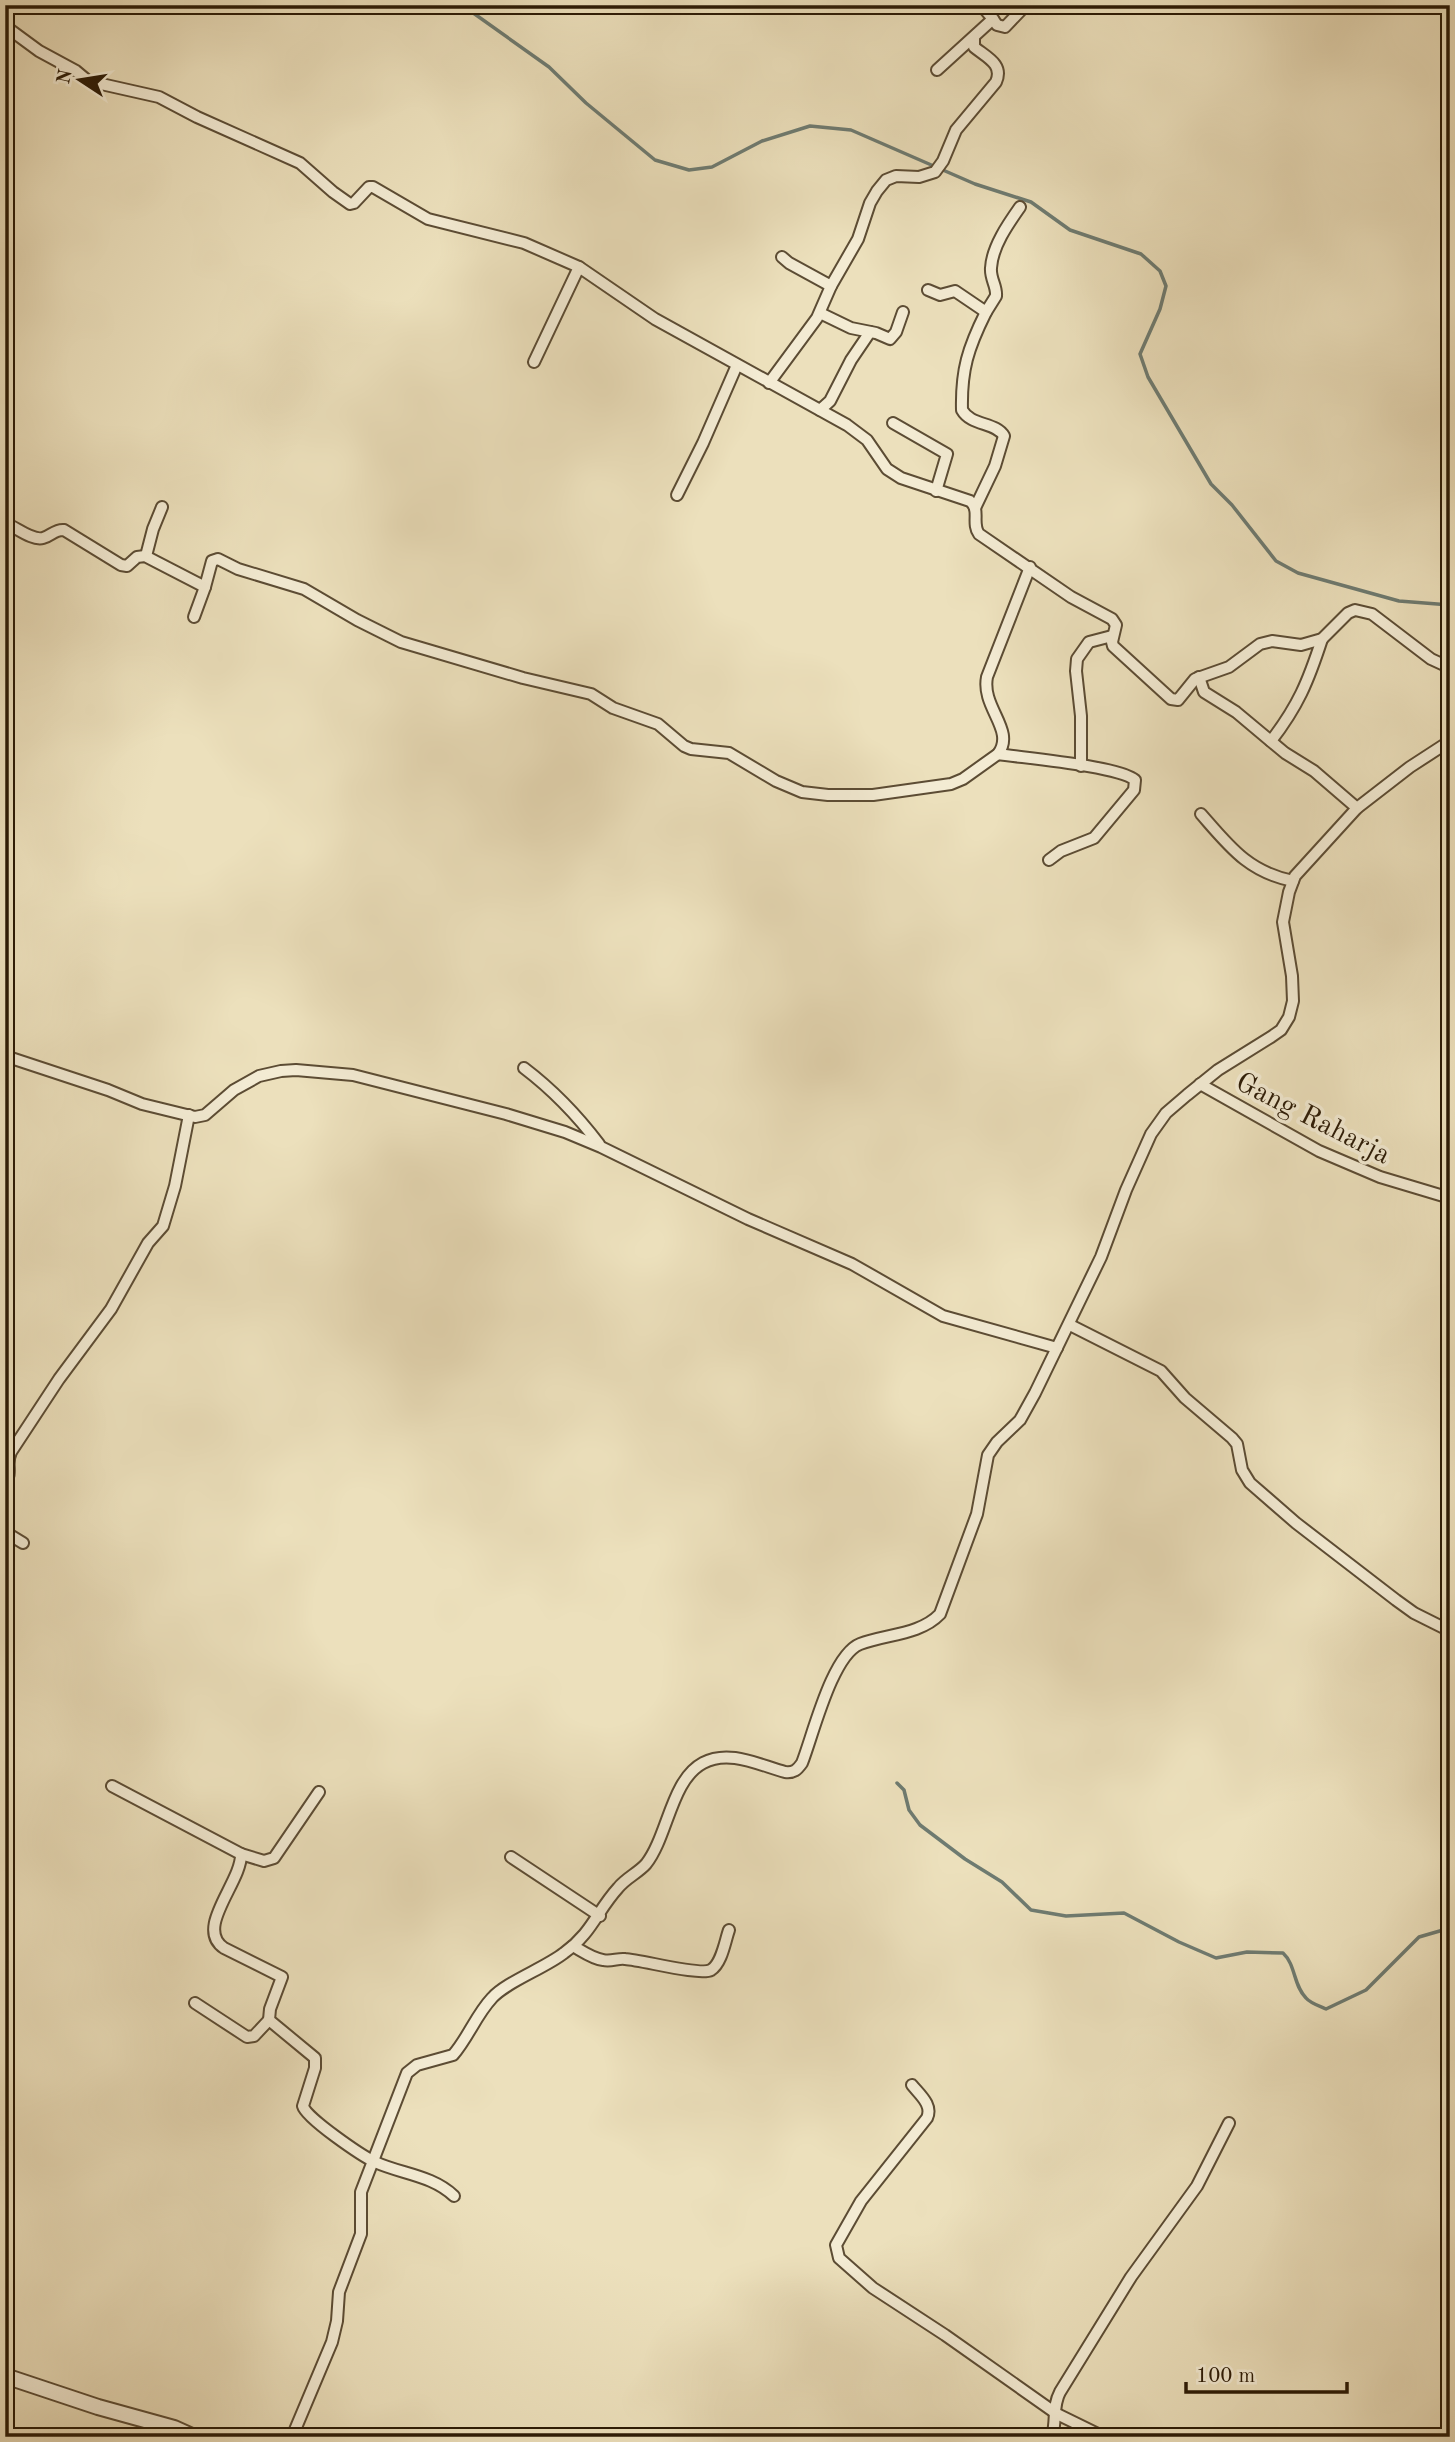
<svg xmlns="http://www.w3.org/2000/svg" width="1455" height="2442" viewBox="0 0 1455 2442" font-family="'Old Standard TT',serif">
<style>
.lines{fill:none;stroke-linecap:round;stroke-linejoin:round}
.stream{stroke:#6e7b71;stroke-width:3.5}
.minor-casing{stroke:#5c4c34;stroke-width:14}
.tertiary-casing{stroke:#5c4c34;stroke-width:18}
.minor{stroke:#f3ebd3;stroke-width:10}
.tertiary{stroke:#f3ebd3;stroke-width:14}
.labels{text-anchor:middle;stroke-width:7;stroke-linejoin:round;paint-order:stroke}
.street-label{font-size:28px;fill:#2c1b06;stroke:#f3ebd3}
</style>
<rect width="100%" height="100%" fill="#ece0bc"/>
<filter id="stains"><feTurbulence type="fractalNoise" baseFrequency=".00286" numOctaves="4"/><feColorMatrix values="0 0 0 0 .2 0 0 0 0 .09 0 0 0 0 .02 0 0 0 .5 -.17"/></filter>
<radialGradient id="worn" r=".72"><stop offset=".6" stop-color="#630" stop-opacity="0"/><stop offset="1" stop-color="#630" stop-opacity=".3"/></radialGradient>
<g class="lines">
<g class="stream">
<polyline points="462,5 549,67 586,103 655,160 689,170 712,167 762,141 810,126 851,130 975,184 1031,202 1070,230 1141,254 1160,271 1166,286 1160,309 1140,354 1148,377 1211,484 1232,505 1276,561 1298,573 1399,601 1450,605"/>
<path d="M897 1783 904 1790 909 1810 920 1825 965 1859 1002 1882 1031 1910 1066 1916 1124 1913 1179 1942 1216 1958 1247 1952 1283 1953C1296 1965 1293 1985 1306 1998 1310 2003 1319 2006 1326 2009L1366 1990 1419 1937 1450 1928"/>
</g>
<defs>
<g id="minor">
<polyline points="981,5 993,19"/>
<path d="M5 26 39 51 76 71 88 81 159 97 197 117 300 163 333 192 350 204 354 203 369 187H373L428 219 524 243 579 267 655 319 847 425 867 440 887 469 901 478 970 501C981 510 971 523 979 534L1071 597 1112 619 1116 625 1112 642 1113 646 1171 699 1178 700 1195 679 1229 667 1260 644 1272 641 1301 645 1322 639 1348 613 1355 610 1372 614 1431 659 1444 665"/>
<polyline points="937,70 993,19 997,25 1005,27 1026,5"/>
<polyline points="782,257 789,263 831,286"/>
<path d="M928 290 940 295 955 291 986 312 996 296C997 286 990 279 991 268 992 247 1008 224 1020 207"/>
<polyline points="820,313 851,328 876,333 890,339 896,332 903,312"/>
<polyline points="534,362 579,267"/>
<path d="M769 383 817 318 831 286 858 239 870 203 877 191 886 180 896 176 919 177 935 172 943 161 956 130 996 82C1004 64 986 57 974 47V38"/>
<polyline points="820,410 830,401 851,360 870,332"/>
<polyline points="893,423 947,454 936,491"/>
<polyline points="677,495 703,443 737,365"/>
<path d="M975 508 995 466 1004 436C996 422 971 426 962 410 961 370 968 348 986 312"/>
<path d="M5 523C16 527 32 541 43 538 51 536 55 529 64 530L121 565 127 566 137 557 145 556 205 587 212 561 218 559 238 569 304 589 357 620 401 642 523 678 591 694 613 708 658 724 684 746 691 749 729 753 776 781 802 792 828 795H873L951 784 963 779 998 754C1016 730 981 708 987 677L1030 567"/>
<polyline points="146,556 153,529 162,507"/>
<polyline points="194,617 205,587"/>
<polyline points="1199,677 1204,692 1236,712 1285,753 1314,771 1357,808"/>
<path d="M1271 741C1298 706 1308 682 1322 639"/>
<path d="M998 754C1024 758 1118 766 1135 780L1134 790 1094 838 1061 851 1049 860"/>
<polyline points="1081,766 1081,716 1076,671 1077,659 1089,642 1112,636"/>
<path d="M1201 814C1229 846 1248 872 1293 881"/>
<polyline points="5,1056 108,1090 142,1104 195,1117 205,1115 234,1090 259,1076 281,1071 296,1070 353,1075 506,1114 565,1132 601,1147 748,1219 852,1264 943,1316 1057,1348"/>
<path d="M524 1068C553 1090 577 1115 599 1144"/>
<polyline points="1200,1084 1319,1151 1380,1177 1450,1198"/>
<polyline points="1070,1325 1161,1371 1185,1398 1232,1438 1237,1444 1242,1470 1250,1483 1296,1523 1396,1600 1414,1613 1450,1631"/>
<path d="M5 1485C13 1471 5 1464 11 1452L59 1379 111 1309 148 1243 163 1226 175 1186 189 1115"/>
<polyline points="5,1532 23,1543"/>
<path d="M112 1786 241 1854C242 1882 194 1928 224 1948L282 1977 270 2009 269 2020 315 2058V2068L303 2106C306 2118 362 2156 375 2162 401 2174 432 2175 454 2196"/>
<polyline points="241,1854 264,1861 274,1858 319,1792"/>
<polyline points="511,1857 600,1916"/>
<path d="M573 1946C582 1951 593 1959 603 1960 611 1962 618 1958 625 1959 642 1960 700 1976 711 1970 722 1963 725 1941 729 1930"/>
<polyline points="195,2003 247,2037 254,2036 269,2020"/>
<path d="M912 2085C920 2095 933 2105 927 2118L861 2201 836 2245 839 2258 873 2288 945 2335 1057 2414 1104 2437"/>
<path d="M292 2437 332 2342 337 2321 339 2292 361 2234V2192L407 2073 417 2065 453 2055C468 2038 476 2015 492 1998 506 1982 545 1968 564 1953 592 1933 597 1911 618 1888 626 1878 638 1873 646 1864 668 1836 671 1780 703 1763 729 1749 759 1765 785 1772 794 1773 797 1770 802 1763 813 1735 832 1655 860 1644 886 1634 920 1635 940 1614L977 1514 988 1455 997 1442 1020 1420 1035 1393 1101 1257 1126 1190 1151 1134 1166 1113 1187 1095 1218 1070 1271 1037 1281 1030 1289 1017 1293 1001 1292 976 1283 922 1289 892 1295 876 1357 808 1410 767 1450 741"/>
<path d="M1052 2437C1057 2419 1052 2407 1060 2392L1131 2277 1197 2186 1229 2123"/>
</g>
<polyline id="tertiary" points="5,2376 98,2407 174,2428 194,2437"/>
</defs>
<use href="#minor" class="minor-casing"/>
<use href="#tertiary" class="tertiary-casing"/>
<use href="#minor" class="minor"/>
<use href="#tertiary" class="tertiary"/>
</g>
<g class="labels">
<g class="street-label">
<text transform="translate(1314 1117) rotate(27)" y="10">Gang Raharja</text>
</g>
</g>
<rect width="1455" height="2442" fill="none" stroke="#ece0bc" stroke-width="28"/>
<rect x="7" y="7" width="1441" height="2428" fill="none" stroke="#2c1b06" stroke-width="3.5"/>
<rect x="14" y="14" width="1427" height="2414" fill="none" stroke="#2c1b06" stroke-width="2"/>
<g transform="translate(80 80) rotate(282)" stroke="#f3ebd3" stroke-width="5" paint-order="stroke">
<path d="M0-5L12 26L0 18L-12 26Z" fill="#2c1b06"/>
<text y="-10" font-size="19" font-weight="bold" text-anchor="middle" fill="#2c1b06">N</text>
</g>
<path d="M1186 2382v10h161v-10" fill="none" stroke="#2c1b06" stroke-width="3.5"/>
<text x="1196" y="2382" font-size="21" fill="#2c1b06" stroke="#f3ebd3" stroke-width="5" paint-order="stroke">100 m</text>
<rect width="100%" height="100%" filter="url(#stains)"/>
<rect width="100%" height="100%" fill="url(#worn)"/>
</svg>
